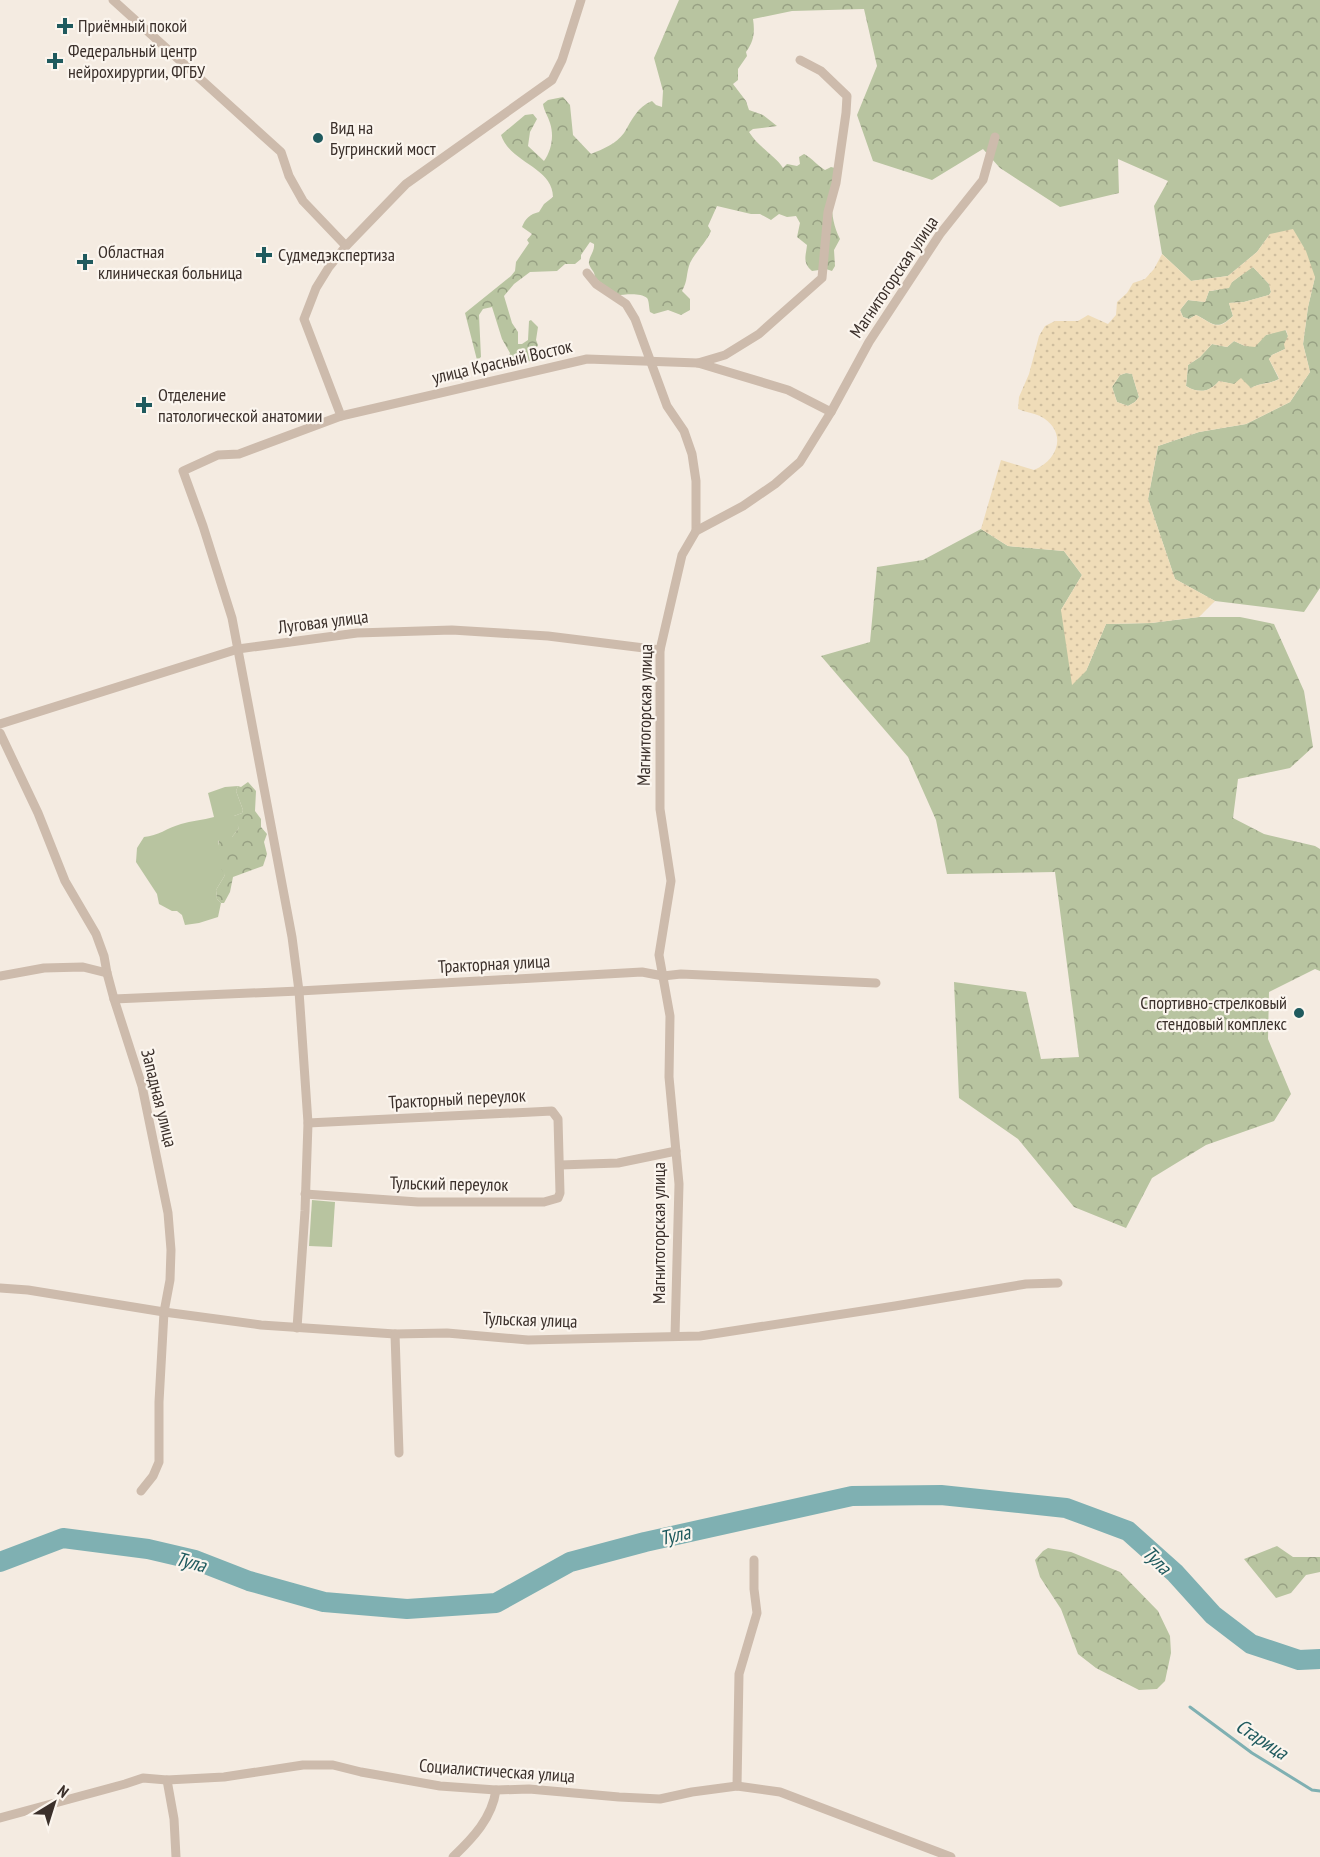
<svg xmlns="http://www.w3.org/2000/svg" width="1320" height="1857" viewBox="0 0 1320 1857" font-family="'PT Sans Narrow',sans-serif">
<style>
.grass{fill:#b8c4a0}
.forest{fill:url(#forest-crowns)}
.sand{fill:url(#sand-dots);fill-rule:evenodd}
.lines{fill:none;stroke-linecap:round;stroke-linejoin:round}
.stream{stroke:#7fb0b2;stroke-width:3}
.river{stroke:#7fb0b2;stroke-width:20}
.minor{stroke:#cdbbac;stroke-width:9}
.poi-dot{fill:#1f5a5e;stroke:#fbf5ee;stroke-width:2}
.labels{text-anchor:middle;stroke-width:4.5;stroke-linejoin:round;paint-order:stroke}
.poi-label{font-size:18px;fill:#3b302b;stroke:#fbf5ee;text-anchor:start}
.street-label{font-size:18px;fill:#3b302b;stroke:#fbf5ee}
.water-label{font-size:20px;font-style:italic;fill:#1f5a5e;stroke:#fbf5ee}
</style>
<defs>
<pattern id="forest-crowns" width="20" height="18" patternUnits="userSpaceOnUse" patternTransform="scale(1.5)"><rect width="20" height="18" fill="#b8c4a0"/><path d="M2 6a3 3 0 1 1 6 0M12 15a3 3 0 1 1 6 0" fill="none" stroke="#97a083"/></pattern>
<pattern id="sand-dots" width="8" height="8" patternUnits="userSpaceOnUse" patternTransform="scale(1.5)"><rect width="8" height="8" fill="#efdcb8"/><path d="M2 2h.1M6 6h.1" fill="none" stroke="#cebd9e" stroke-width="1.8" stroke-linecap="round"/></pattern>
</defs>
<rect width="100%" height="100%" fill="#f4ebe1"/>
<g class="grass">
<path d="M238 786 236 791 243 810 242 813 234 816 239 828 232 837 218 841 225 875 216 890 217 899 221 903 218 917 199 923 185 925 182 915 177 911H172L159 904 157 894 136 862 137 848 144 837C158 836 167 828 181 824 191 821 203 820 214 817L208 793 225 787Z"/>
<polygon points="312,1200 335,1202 332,1247 309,1246"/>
</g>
<g class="forest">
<path d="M679 0H1320V588L1304 612 1215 601 1175 579 1148 499 1158 446 1199 432 1246 424 1290 402 1310 372 1303 344 1308 307 1315 277 1270 234 1257 252 1228 276 1191 281 1162 254 1154 206 1168 181 1118 159 1119 193 1060 207 1000 168 983 149 932 180 873 161 857 115 877 66 864 9 792 11 753 19C755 32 754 41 746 52L747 56 738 69V80L733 84 746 101 749 110 763 115 777 126 753 129 749 132C759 148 775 155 783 168L787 164 797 166 800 164 799 157 804 154C812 158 819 167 825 170L831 167 835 168C832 195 828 215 840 239L834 250 835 266 832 271 826 269 812 271C802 262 806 256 807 245L797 237 800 223 796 216 787 217 779 214 771 220 760 214H751L717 206 708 226 711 231C706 243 696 251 690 263 686 273 688 281 682 291L690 299V310L681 315 668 310 654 314 650 312C649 308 649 300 647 298 640 292 624 295 617 295L595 278C595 271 591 270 589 264 588 257 595 252 594 244L590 242 581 255V259L575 264H565L557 271 530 272 514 284 504 296 512 323 518 332V344H522L528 340 529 321 531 320 538 327 536 340 538 345 535 351 541 359 520 363 517 360 507 362 510 353 502 339 492 307 483 309 479 315 481 357 477 360 465 313 511 276 515 271 516 262 529 243 527 240 532 234 522 227C525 219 530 214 539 212L544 204 553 197C553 167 510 163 501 135L525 115 533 114 537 119 530 132 528 146 544 161C552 150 554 135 550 123 548 116 544 111 543 104L548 100 563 97 570 105 573 135 591 154C603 149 616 144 624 133 632 120 637 107 652 101L656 105 662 107 663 91 654 58Z"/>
<path d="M1253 267 1269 284 1271 292 1269 295 1244 302 1229 303 1233 316C1216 332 1213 323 1196 315L1189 319 1183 317 1180 310 1188 300 1205 302 1209 291C1227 291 1238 275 1253 267Z"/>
<path d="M1285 329 1288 336 1285 349 1272 355 1269 359 1279 379C1270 384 1260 383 1251 388L1219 381C1210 392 1199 394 1186 386L1188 365 1200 357 1212 344 1227 347 1234 341 1245 346 1266 335Z"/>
<polygon points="1126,373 1132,374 1139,397 1135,402 1128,406 1117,402 1112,387 1120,375"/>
<polygon points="981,529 1008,546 1064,551 1082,575 1061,610 1086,671 1106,624 1151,623 1199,617 1240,617 1274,624 1304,691 1313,747 1290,768 1238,779 1233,818 1264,834 1315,846 1320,849 1320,971 1315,969 1269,992 1268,1039 1291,1094 1274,1121 1206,1145 1152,1178 1126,1228 1074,1207 1018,1139 959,1098 954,982 1026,992 1041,1059 1079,1057 1055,872 947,874 936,820 908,757 821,656 870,642 877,567 923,560"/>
<path d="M248 782 256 791 255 811 261 819V827L267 834 264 842 267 854 263 866 233 877 230 892 224 903H221L217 899 216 890 225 875 219 865C222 854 216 845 220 836L232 837 239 828 233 818 234 816 242 813 243 810 236 791 238 786 241 787Z"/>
<polygon points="1277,1546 1293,1557 1320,1557 1320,1572 1306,1575 1291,1593 1276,1598 1244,1559"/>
<polygon points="1048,1548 1071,1552 1120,1572 1158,1611 1170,1636 1171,1653 1165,1681 1157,1689 1139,1690 1096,1668 1078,1654 1061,1609 1040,1577 1035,1560 1043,1551"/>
</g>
<path class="sand" d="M1293 229 1306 251 1315 277 1308 307 1303 344 1310 372 1290 402 1246 424 1199 432 1158 446 1148 499 1175 579 1215 601 1199 617 1151 623 1106 624 1086 671 1072 685 1061 610 1082 575 1064 551 1008 546 981 529 1001 460 1034 470C1059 460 1068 431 1040 416 1033 413 1025 412 1018 409L1019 397 1029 374 1039 336 1045 326 1055 321H1078L1088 315 1108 324 1116 315 1117 302 1127 293 1133 283 1145 279 1154 269 1162 254 1191 281 1228 276 1257 252 1270 234ZM1253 267 1269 284 1271 292 1269 295 1244 302 1229 303 1233 316C1216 333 1213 323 1196 315L1189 319 1183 317 1180 310 1188 300 1205 302 1209 291 1229 288 1232 282ZM1286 330 1288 336 1284 344 1285 349 1272 355 1269 359 1278 376 1279 379C1271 384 1260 383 1251 388L1241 378 1234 384 1219 381C1210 392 1199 394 1186 386L1188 365 1200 357 1212 344 1227 347 1234 341 1245 346 1255 347 1266 335ZM1126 373 1132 374 1139 397 1135 402 1128 406 1117 402 1112 387 1120 375Z"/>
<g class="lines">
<polyline class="stream" points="1190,1707 1252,1753 1312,1790 1320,1791"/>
<polyline class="river" points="0,1562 63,1538 148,1549 195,1560 249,1581 324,1602 407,1609 496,1603 570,1562 645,1542 852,1496 941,1495 1066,1508 1128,1531 1175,1573 1213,1615 1251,1644 1299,1660 1320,1659"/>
<g class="minor">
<polyline points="113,0 281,152 289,176 303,201 346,246"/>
<polyline points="587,273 596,284 626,304 635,319 667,406 684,431 692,454 696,481 696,531"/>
<polyline points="698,363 725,355 759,334 822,278 828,212 836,183 846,113 847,96 821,71 800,60"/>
<polyline points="341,416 304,319 316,288 329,267 346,246 406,184 552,80 562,60 581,0"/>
<polyline points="0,724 238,649 357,633 452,630 548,636 660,650"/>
<polyline points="0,733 38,813 65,881 96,934 104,956 107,973 114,999 142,1086 168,1213 171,1250 170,1280 164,1312 159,1402 159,1462 153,1476 141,1491"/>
<polyline points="0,976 44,968 83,967 107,973"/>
<polyline points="114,999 299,991 642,972 663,976 681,974 876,983"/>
<polyline points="560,1165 618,1163 676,1151"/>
<polyline points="305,1194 418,1202 544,1202 558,1198 560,1193 558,1119 552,1111 308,1123"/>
<polyline points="0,1288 28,1290 164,1312 261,1325 395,1334 447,1333 528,1340 700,1336 895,1306 1026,1284 1058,1283"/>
<polyline points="297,1328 305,1211 308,1123 299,991 292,937 232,618 203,526 183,471 218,455 239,454 341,416 587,359 698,363 788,390 831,412"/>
<polyline points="395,1334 399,1453"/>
<polyline points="675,1336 679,1184 669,1077 670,1016 659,955 671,881 660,809 660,650 682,555 696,531 743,506 775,484 800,462 831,412 869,342 940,234 983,180 995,137"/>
<polyline points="167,1780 174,1819 176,1857"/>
<polyline points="737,1786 739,1674 757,1613 754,1589 754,1560"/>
<polyline points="0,1818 125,1784 143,1778 167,1780 224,1777 303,1765 333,1765 361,1772 440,1786 496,1790 529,1789 619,1797 660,1799 692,1792 737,1786 780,1792 951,1857"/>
<path d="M453 1857C473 1838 492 1818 496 1790"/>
</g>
</g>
<g class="poi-dot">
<path d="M62 17h6v6h6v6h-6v6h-6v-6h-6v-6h6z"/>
<path d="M52 52h6v6h6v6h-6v6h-6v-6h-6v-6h6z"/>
<circle cx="318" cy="138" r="6"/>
<path d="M261 246h6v6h6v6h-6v6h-6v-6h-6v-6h6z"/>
<path d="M82 253h6v6h6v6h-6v6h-6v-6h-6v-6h6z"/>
<path d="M141 396h6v6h6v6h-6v6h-6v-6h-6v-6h6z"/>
<circle cx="1299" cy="1013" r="6"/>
</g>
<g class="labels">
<g class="poi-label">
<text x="78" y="32">Приёмный покой</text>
<text x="68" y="57">Федеральный центр<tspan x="68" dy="21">нейрохирургии, ФГБУ</tspan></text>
<text x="330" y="134">Вид на<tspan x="330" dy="21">Бугринский мост</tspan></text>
<text x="98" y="258">Областная<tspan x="98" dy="21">клиническая больница</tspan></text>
<text x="278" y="261">Судмедэкспертиза</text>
<text x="158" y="401">Отделение<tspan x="158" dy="21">патологической анатомии</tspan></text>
<text x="1287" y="1009" text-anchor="end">Спортивно-стрелковый<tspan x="1287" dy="21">стендовый комплекс</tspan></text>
</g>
<g class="street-label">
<text transform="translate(894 277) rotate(-56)" y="6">Магнитогорская улица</text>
<text transform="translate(502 362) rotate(-13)" y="6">улица Красный Восток</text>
<text transform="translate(323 622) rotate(-7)" y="6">Луговая улица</text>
<text transform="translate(645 715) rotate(-89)" y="6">Магнитогорская улица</text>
<text transform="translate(494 964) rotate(-3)" y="6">Тракторная улица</text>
<text transform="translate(159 1098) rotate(76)" y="6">Западная улица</text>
<text transform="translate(457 1099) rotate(-3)" y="6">Тракторный переулок</text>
<text transform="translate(449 1184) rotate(1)" y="6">Тульский переулок</text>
<text transform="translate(659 1233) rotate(-90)" y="6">Магнитогорская улица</text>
<text transform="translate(530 1320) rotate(2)" y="6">Тульская улица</text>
<text transform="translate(497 1771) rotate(4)" y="6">Социалистическая улица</text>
</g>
<g class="water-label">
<text transform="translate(675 1535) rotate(-13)" y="7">Тула</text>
<text transform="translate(1157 1560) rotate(45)" y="7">Тула</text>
<text transform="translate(191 1562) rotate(15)" y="7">Тула</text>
<text transform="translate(1262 1739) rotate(33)" y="7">Старица</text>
</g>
</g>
<g transform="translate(54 1803) rotate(38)" stroke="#fbf5ee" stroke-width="4.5" paint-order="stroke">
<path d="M0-4.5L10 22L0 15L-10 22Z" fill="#3b302b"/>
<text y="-9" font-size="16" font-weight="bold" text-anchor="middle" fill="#3b302b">N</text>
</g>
</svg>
